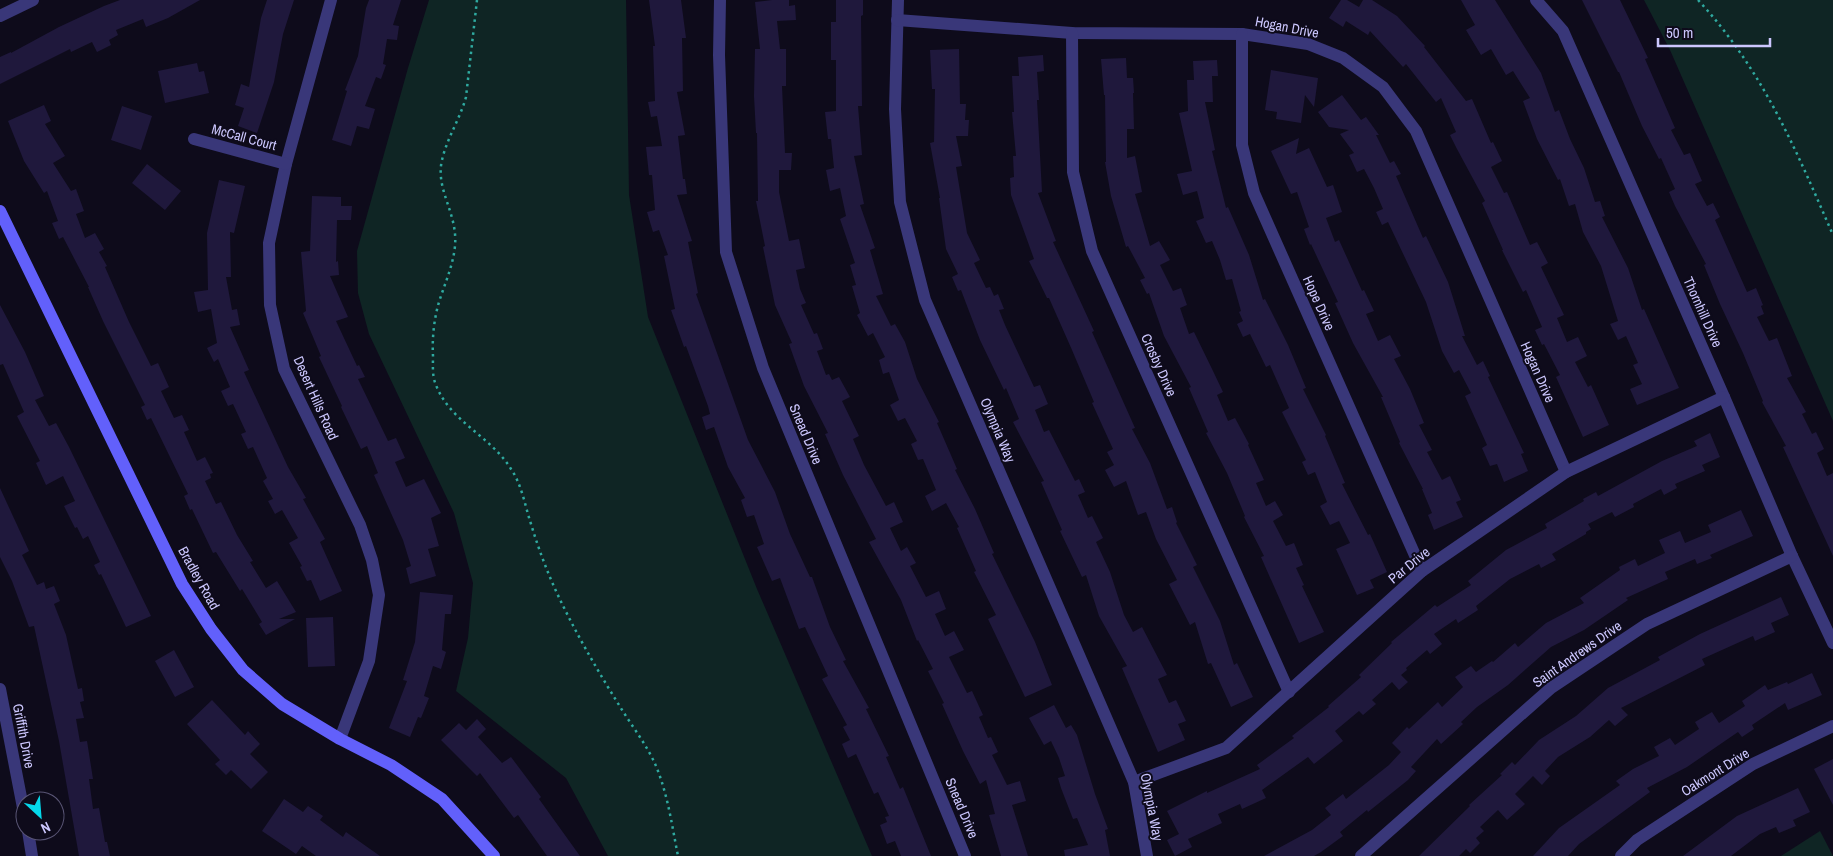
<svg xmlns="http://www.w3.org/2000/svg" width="1833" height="856" viewBox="0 0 1833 856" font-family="'Archivo Narrow',sans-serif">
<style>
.grass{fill:#0f2524}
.building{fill:#1f183c}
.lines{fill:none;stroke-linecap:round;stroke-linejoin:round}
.path{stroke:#2faaa0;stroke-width:2.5;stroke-dasharray:2.5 4;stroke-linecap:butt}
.street{stroke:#393779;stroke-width:12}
.secondary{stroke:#6260fb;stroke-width:12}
.labels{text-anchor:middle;stroke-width:4;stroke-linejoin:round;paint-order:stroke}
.street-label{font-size:14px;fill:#ccc7fe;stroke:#0e0b1b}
</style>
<rect width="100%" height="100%" fill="#0e0b1b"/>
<g class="grass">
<polygon points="429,0 626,0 629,195 648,317 757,589 872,856 608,856 566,778 456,691 468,638 473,583 454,513 369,334 358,293 357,251 408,68"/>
<polygon points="1644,0 1833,0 1833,421 1670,50"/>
<polygon points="1820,831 1833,856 1781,856"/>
</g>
<g class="building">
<polygon points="120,0 200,0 168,18 146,27 143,19 116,30 118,35 109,40 111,45 97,52 92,42 71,52 70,49 0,84 0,57 11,52 11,53 59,27 104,6"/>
<polygon points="267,0 294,0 283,34 274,82 257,133 238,126 244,108 235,105 241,84 249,87 261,18"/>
<polygon points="369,0 401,0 393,25 399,26 397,40 387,39 383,64 386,65 381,79 376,77 365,106 375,109 369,129 357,126 351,146 332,140 347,91 345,90 358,56 366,8"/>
<polygon points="649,0 681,0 686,38 682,38 683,91 677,92 685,135 678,136 683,179 685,179 687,194 677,195 692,241 688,242 698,293 696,294 748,440 775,492 790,534 810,577 812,577 830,627 846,660 843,661 869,708 866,709 889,756 886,757 900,789 903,787 931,856 901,856 895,841 887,844 880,825 887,822 885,817 889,816 878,792 874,794 856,754 848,758 842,744 850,740 843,727 847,725 822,679 828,676 805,627 799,629 780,578 772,581 757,547 764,544 754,515 747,517 741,500 745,498 728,467 714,427 706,430 702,417 710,414 708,406 686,346 684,347 671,310 675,309 664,256 668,255 659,230 653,232 647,212 655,210 652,175 649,175 646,147 662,146 657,116 651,117 648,102 655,101 653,46 655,46"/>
<polygon points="772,0 789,0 789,6 795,5 796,20 777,21 780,49 786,49 786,86 782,86 785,153 792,153 791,170 779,170 779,192 789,241 799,239 805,268 796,270 800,289 806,303 801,305 814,334 817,333 823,349 817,351 826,375 829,374 832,380 839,377 850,397 842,401 859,436 853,439 864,465 886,506 894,502 903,522 890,528 901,551 907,547 916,563 910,566 926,597 939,591 946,609 935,614 945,636 954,631 964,650 949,657 967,693 972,691 983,715 979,717 988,738 991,737 998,752 992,755 1007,785 1020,781 1026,801 1012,805 1028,856 1001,856 989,815 995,814 986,780 980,784 963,751 942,704 944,703 928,671 933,669 918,640 917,641 901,600 869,542 876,539 843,475 825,434 828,433 804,386 789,344 792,343 775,305 763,247 765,246 756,201 758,201 757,133 756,133 754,96 755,49 760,49 755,2"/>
<polygon points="836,0 863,0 863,15 861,16 862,106 858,106 862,155 854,156 864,204 860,205 875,248 870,250 883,294 876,296 891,326 895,324 905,342 917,379 939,422 937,423 957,469 955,470 975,509 994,553 992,554 1035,642 1052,685 1025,697 988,619 996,615 974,572 976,571 957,528 959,527 946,503 932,511 925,496 936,490 923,459 918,460 911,444 917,441 905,418 898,421 890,405 899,400 889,372 883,374 879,360 885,357 873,333 868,336 857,315 860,313 852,286 856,285 850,265 855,263 840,219 846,216 840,188 830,191 826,170 834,168 831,139 828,139 825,112 836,111 836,60 831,60 831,22 836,22"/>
<polygon points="1341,0 1347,0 1359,7 1363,0 1372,0 1397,16 1425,46 1424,47 1466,101 1472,99 1491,143 1493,142 1502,161 1491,167 1504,193 1507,192 1530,245 1537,242 1548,263 1541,267 1564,315 1557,318 1567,342 1578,337 1587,356 1575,362 1588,387 1591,385 1609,425 1583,437 1556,377 1560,375 1544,344 1542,345 1535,330 1542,327 1526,290 1523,292 1502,250 1503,250 1482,203 1485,201 1457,149 1450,135 1456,132 1441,98 1436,102 1406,64 1403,67 1370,31 1368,35 1346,21 1343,27 1329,18"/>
<polygon points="1461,0 1495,0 1541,73 1555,112 1559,110 1570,139 1584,168 1595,202 1600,201 1605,216 1602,217 1628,268 1642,310 1644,309 1679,388 1637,405 1630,389 1642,384 1633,365 1638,363 1626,336 1618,340 1610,324 1618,321 1601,266 1583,232 1575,204 1569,206 1560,179 1558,180 1537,139 1523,101 1530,98 1513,71 1506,75 1491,49 1481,55 1466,30 1475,25"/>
<polygon points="1582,0 1620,0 1648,58 1645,59 1675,128 1671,130 1684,155 1690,153 1702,181 1695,184 1707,206 1713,203 1720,217 1715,220 1747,292 1756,288 1763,305 1761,306 1764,314 1757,317 1769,341 1777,338 1792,376 1787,378 1806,412 1802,414 1812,434 1816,432 1824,449 1817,453 1827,476 1833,473 1833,556 1783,447 1786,446 1762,402 1763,401 1743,353 1720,304 1704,265 1706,264 1675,206 1669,192 1675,189 1661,158 1659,159 1642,126 1619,72 1618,72"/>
<polygon points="959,49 960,104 966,104 965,120 969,120 968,136 956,136 962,166 956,167 967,233 980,260 974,263 986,288 990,287 994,296 998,294 1004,309 999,310 1005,325 1034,387 1040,385 1048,404 1035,410 1044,432 1049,430 1075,481 1079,479 1085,492 1078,495 1088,518 1092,516 1103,538 1096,542 1110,572 1124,615 1133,632 1142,627 1167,675 1158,679 1169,703 1176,700 1186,721 1178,724 1185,740 1158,752 1122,668 1127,666 1099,616 1086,575 1082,577 1060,531 1062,530 1041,482 1044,481 1013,422 1019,419 1006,388 1004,390 980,340 961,290 958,291 952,277 958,274 946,249 939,198 940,198 930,143 934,142 935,89 932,89 930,50"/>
<polygon points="1043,55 1044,71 1037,72 1039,100 1037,100 1042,192 1038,193 1056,241 1053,242 1094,331 1092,332 1135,428 1132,429 1150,463 1167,509 1172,507 1177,522 1176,523 1197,565 1193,567 1220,621 1234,665 1237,663 1253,697 1231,707 1211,663 1208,664 1195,622 1190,625 1169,584 1177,580 1156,539 1146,512 1138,515 1126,481 1114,487 1105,470 1114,465 1107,452 1113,449 1092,403 1094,402 1072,350 1049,298 1047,298 1029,261 1034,259 1011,195 1010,178 1014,177 1013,156 1016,156 1012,112 1014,112 1012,76 1019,76 1018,57"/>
<polygon points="1126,58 1127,78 1133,78 1134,93 1133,93 1134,129 1127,129 1127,158 1135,156 1142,192 1135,194 1150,246 1159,241 1170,260 1160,265 1173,291 1181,288 1187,305 1180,308 1189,334 1194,332 1213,371 1223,392 1217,395 1228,421 1235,418 1249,444 1248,445 1264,480 1256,483 1266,506 1275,501 1283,515 1273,521 1286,546 1294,543 1303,565 1296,568 1304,585 1302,586 1324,632 1299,643 1261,557 1264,556 1244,517 1245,516 1227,473 1206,433 1208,432 1189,388 1191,387 1164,336 1149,293 1147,294 1140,280 1145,278 1128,246 1126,247 1111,196 1105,162 1106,162 1105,95 1104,95 1101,59"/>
<polygon points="1217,60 1218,76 1212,76 1213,102 1205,102 1215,150 1212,151 1226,208 1228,207 1249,255 1263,300 1265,299 1288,345 1306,388 1303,389 1326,435 1325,436 1345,483 1342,484 1368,535 1370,534 1387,572 1370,580 1374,588 1357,595 1336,549 1350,543 1339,521 1330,525 1320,506 1327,502 1315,472 1308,475 1302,462 1306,460 1282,412 1289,408 1270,365 1266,367 1250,334 1243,337 1237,324 1243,321 1239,312 1241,311 1232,279 1226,280 1220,260 1212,241 1206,243 1196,221 1204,218 1197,191 1183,195 1177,174 1192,171 1179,113 1188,111 1187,80 1194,80 1193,61"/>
<polygon points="197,63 199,72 204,71 209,93 165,103 158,71"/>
<polygon points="1271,70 1318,78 1314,107 1305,95 1301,123 1276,119 1277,112 1265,110"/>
<polygon points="1342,95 1361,120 1366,117 1379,135 1376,135 1390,163 1394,161 1401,174 1396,176 1423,238 1426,236 1448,282 1465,336 1462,336 1477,365 1483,361 1490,376 1488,377 1524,453 1521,454 1528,471 1504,482 1497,464 1490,466 1482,448 1487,445 1465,396 1471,393 1459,370 1454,373 1442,351 1426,302 1388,222 1382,225 1376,212 1383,209 1374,188 1364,169 1357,172 1349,155 1354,153 1340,134 1349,130 1329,127 1318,112"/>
<polygon points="44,105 51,121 45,124 65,156 53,163 71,191 76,189 84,211 76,214 85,238 95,233 104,249 99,252 107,266 105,267 129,322 151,366 158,363 169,387 161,391 174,418 182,415 189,430 184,432 197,461 205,457 213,473 210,474 211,478 205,481 216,504 221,502 237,535 253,561 250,562 266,588 277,581 296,612 279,619 295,619 266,635 259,624 262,622 242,589 240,591 216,552 213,553 192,509 190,510 184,496 188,494 151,418 147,420 141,407 145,405 103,321 88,287 89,287 63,237 59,239 52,223 58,221 47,191 44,193 24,161 8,121"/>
<polygon points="122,106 152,116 141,150 111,140"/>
<polygon points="1299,138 1296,154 1309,148 1327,187 1333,185 1342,212 1326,218 1335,242 1339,240 1362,291 1364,290 1374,311 1366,314 1378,341 1390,335 1401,356 1394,359 1410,389 1424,423 1419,425 1432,450 1427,452 1442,480 1450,476 1461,500 1456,502 1463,517 1434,530 1428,515 1432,513 1422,489 1423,489 1399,443 1400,442 1381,397 1383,397 1353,343 1335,303 1338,302 1311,244 1310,245 1304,229 1309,227 1297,192 1291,194 1271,151"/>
<polygon points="147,164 181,191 165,210 132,183"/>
<polygon points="219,180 245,186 234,233 230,232 231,277 226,277 232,310 237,309 240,325 230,327 249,370 244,372 288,467 306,498 303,499 325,539 320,542 342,591 320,601 311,580 307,581 300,567 302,566 289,543 298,538 282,510 275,514 268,501 273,499 263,481 267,478 253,447 248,449 241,434 246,432 233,404 228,406 221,391 230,387 218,359 214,362 207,348 217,343 211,309 198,312 194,292 208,290 207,233"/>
<polygon points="312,196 341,197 341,206 352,206 351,220 337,220 336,262 338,261 339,275 330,276 348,317 336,321 357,366 359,365 365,377 358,379 388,441 396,438 405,458 395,462 406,487 424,479 441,513 431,518 439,546 428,549 436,576 410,584 406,568 411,566 403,540 374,475 378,473 367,446 361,449 341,407 342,406 319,357 321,356 303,313 306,311 301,252 310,251"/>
<polygon points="0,305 25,352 44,396 35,400 49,426 56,423 69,447 151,616 126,627 101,574 99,575 94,565 100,562 88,536 83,539 77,527 75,528 64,506 75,501 63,476 46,485 36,463 40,461 17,416 24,412 3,364 0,365"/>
<polygon points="1710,433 1720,457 1702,465 1705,471 1675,484 1677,488 1664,495 1661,489 1633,504 1634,507 1615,517 1612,512 1588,524 1591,529 1586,532 1586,534 1552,554 1556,560 1541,568 1539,564 1510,579 1476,606 1478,610 1458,623 1456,619 1434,634 1442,644 1430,654 1427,650 1406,668 1407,670 1401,675 1408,682 1399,690 1392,682 1372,700 1376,704 1363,715 1359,711 1335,731 1343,741 1314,764 1308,757 1262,790 1266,798 1242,809 1240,804 1218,814 1222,823 1188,839 1192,847 1175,856 1167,840 1179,834 1167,811 1207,791 1207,793 1260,769 1257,765 1294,738 1292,736 1329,707 1328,706 1361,677 1359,675 1392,643 1391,642 1435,605 1437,607 1471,585 1468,581 1506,550 1547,528 1545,524 1584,501 1583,499 1596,492 1598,496 1662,461 1697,446 1694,441"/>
<polygon points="0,488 29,551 22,555 37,585 44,582 46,589 54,586 60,601 54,604 66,635 78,689 82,688 84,701 80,702 84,718 76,719 80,742 87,741 93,779 89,779 93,809 99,808 105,842 107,842 110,856 79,856 59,741 34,626 29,627 12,581 0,557"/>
<polygon points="1741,510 1753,536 1710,555 1712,558 1697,564 1695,559 1665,572 1668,579 1626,598 1628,600 1584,630 1551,647 1508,685 1477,707 1461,722 1463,724 1441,744 1437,739 1411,767 1416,771 1408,780 1368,812 1367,810 1340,832 1343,836 1321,852 1314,856 1264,856 1312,830 1331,815 1325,808 1343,794 1346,799 1389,765 1401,752 1392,743 1407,727 1409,729 1438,702 1442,707 1463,687 1455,677 1471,666 1476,672 1492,661 1493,662 1515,643 1518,647 1546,623 1584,603 1580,598 1620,570 1619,567 1635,559 1638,566 1665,553 1659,540 1680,531 1685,543 1711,532 1708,525"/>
<polygon points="420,592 453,595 451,614 445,614 442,650 446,652 441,669 433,666 424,696 429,698 421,718 418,717 410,737 389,728 407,681 403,680 415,642"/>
<polygon points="1781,597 1789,615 1771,623 1775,632 1755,641 1753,636 1702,659 1705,665 1621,708 1628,715 1615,726 1609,720 1590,737 1558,757 1545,771 1550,776 1542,785 1533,776 1515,794 1525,804 1507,820 1498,810 1480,827 1484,831 1476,838 1480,843 1470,853 1466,849 1459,856 1419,856 1470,806 1469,805 1502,775 1500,774 1512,762 1515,765 1539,740 1576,716 1608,688 1660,660 1658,657 1700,634"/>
<polygon points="333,617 335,666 308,667 306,618"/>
<polygon points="174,650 194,687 175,697 155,661"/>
<polygon points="1812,673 1822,695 1788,710 1785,703 1752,725 1754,729 1742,737 1738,732 1687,767 1647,788 1650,792 1579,844 1568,856 1533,856 1559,828 1620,785 1616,781 1633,769 1659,756 1654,747 1670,738 1675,745 1699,729 1695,722 1712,712 1719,723 1745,706 1742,701 1765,685 1768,690 1787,682 1788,684"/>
<polygon points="212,700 245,735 248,731 260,744 250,754 268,772 251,789 231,770 226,775 215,764 220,760 187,724"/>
<polygon points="1054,705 1066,728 1071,725 1077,735 1095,794 1108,829 1105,830 1110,856 1065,856 1064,850 1088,845 1077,818 1073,819 1061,788 1058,778 1065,776 1059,758 1051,741 1044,745 1029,718"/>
<polygon points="477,719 486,729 478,737 502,763 511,757 541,797 539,799 580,856 547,856 518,815 514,818 480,773 477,776 441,740 459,723 466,730"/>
<polygon points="1833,759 1833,805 1814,769"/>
<polygon points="1798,788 1810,812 1793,820 1796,826 1779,833 1776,827 1760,834 1731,856 1683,856 1737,816"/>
<polygon points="284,799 303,812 308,806 323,816 320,820 343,837 346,832 380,856 316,856 302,846 296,854 262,831"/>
</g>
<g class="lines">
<g class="path">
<path d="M477 0 466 97C460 119 447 138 442 160 435 190 458 213 455 246 453 266 445 283 439 302 434 319 432 338 433 356 433 366 432 376 436 385 450 422 491 436 511 469 522 485 525 506 531 524 538 547 546 569 556 591 574 630 596 668 619 705 631 725 647 745 656 766 668 795 672 826 678 856"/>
<path d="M1698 0C1763 70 1796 150 1833 235"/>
</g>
<g class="street">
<polyline points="331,0 286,164 269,243 270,305 284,369 360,525 372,560 379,595 369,661 340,739"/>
<polyline points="720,0 719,55 726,252 763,368 965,856"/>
<polyline points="898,0 895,109 900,202 925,300 1134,782 1147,856"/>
<polyline points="1536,0 1563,31 1724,397 1792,556 1833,643"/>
<polyline points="0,16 33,0"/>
<polyline points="897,20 1072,33 1242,34 1308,44 1343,58 1383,87 1416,131 1566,472"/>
<polyline points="1072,33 1073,172 1092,251 1289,692"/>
<polyline points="1242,34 1242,145 1254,193 1422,571"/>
<polyline points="194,139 286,164"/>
<polyline points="0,689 25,818"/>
<polyline points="1134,782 1226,748 1422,571 1566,472 1724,397"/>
<polyline points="28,831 32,856"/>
<polyline points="1361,856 1551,688 1647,624 1792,556"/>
<polyline points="1621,856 1637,840 1753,764 1833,726"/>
</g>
<polyline class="secondary" points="0,211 182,584 211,629 243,670 282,704 340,739 391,765 442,799 494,856"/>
</g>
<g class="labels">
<g class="street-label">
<text transform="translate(1287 27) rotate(11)" y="5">Hogan Drive</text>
<text transform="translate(244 137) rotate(15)" y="5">McCall Court</text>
<text transform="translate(1319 303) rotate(66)" y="5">Hope Drive</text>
<text transform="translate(1703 312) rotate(66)" y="5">Thornhill Drive</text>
<text transform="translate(1159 365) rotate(66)" y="5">Crosby Drive</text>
<text transform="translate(1538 372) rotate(66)" y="5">Hogan Drive</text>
<text transform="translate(316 398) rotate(66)" y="5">Desert Hills Road</text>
<text transform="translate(998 430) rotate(67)" y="5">Olympia Way</text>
<text transform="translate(806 434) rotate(67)" y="5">Snead Drive</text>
<text transform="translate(1409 565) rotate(-39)" y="5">Par Drive</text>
<text transform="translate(199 578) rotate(61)" y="5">Bradley Road</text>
<text transform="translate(1577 654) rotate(-35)" y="5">Saint Andrews Drive</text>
<text transform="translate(24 736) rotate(79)" y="5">Griffith Drive</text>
<text transform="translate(1715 772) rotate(-32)" y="5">Oakmont Drive</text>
<text transform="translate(1152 807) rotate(79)" y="5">Olympia Way</text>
<text transform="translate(962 808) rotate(67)" y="5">Snead Drive</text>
</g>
</g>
<g transform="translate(40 816) rotate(154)"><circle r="24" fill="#0e0b1b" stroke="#5a5676"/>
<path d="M0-4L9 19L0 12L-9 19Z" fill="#05d8eb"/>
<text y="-8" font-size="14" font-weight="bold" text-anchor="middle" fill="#ccc7fe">N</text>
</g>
<path d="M1658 38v8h112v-8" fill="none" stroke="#ccc7fe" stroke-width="2.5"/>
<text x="1666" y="38" font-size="15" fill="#ccc7fe" stroke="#0e0b1b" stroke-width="4" paint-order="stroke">50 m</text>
</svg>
